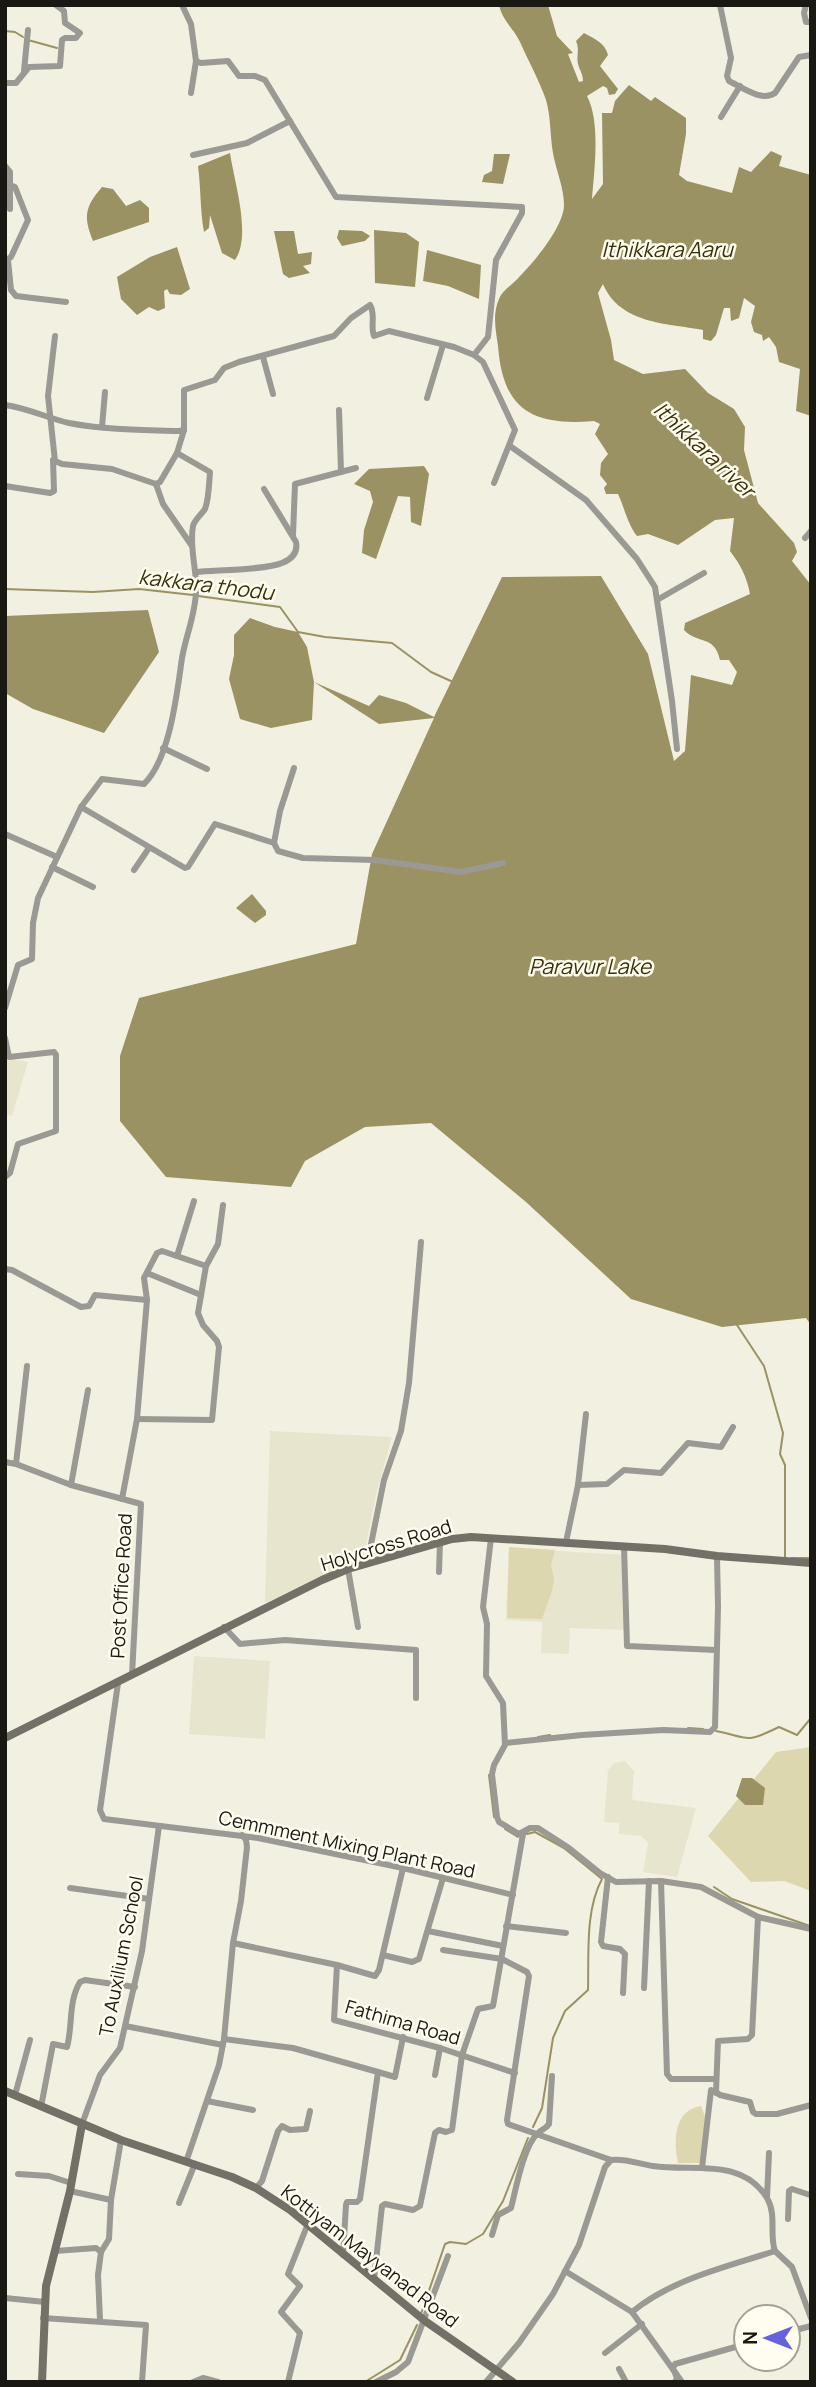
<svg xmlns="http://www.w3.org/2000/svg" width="816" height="2387" viewBox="0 0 816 2387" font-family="Manrope,sans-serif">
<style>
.built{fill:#e8e5ce}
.green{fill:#ddd7b0}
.water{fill:#9a9262}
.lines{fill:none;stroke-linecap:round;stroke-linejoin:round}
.stream{stroke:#9a9262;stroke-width:2}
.street{stroke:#9a9993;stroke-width:6}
.secondary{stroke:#727067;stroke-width:8}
.labels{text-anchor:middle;stroke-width:5;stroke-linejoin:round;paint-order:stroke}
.street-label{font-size:19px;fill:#191813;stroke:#fffdf0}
.water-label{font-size:21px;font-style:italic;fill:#383108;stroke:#fffdf0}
</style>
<rect width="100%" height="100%" fill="#f2f0e0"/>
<g class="built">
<polygon points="5,1058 28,1062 12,1116 5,1114"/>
<polygon points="270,1431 392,1437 376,1495 363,1560 265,1603"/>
<polygon points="509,1548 626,1555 625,1630 570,1628 569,1654 541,1653 542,1622 506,1620"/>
<polygon points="194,1656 270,1661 265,1739 189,1734"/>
<polygon points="625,1761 634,1771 632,1800 696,1808 677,1877 643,1872 648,1843 641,1836 619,1834 619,1823 604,1822 608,1770 614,1763"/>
</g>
<g class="green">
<polygon points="509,1547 555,1550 551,1565 554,1579 552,1591 542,1619 507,1618"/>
<polygon points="811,1747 811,1891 784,1881 751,1882 708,1836 776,1752"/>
<path d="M701 2106 709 2127 700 2163H678C673 2141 674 2110 701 2106Z"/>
</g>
<g class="water">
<path d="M499 5H548L557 36 573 53 568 54 579 82 583 81C583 74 580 71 578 64 576 56 580 50 576 41L584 33C595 39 605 43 608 55L600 66 618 89 615 94 609 95 607 88 603 86 587 96C601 123 594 170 592 199L603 184 602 113H612L615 101 629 85 651 101 655 97 686 118V134L679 175 687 181 732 193 739 167 751 172 771 151 782 156 779 166 811 175V416L796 411 800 369 779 362 776 347 769 337 763 341 762 335 754 332 751 322 755 306 744 298 739 318 731 321 730 308H724L716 335 711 341 703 339V330C666 323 620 324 603 284L598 293 611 340 614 360 643 374 685 369 708 393 734 409 745 427 744 450 758 503 794 543 797 552 792 561 811 585V1325L806 1318 722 1327 631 1299 526 1202 431 1123 365 1127 305 1161 291 1187 166 1177 120 1121V1056L139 998 356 944 372 854 434 718 379 724 314 682 312 720 271 728 240 719 229 679 234 655V635L250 618 275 627 298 632 307 647 314 682 369 706 379 695 406 703 434 717 502 577 601 576 648 654 674 761 685 751 691 675 732 685 737 672 729 660H720C714 634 698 645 684 630L685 623 750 594C747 577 740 564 730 551L734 518 715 520 678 545 648 534 637 536C627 523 625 509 618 494H606L604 488 607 484 600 475 601 463 608 454 595 434 600 424 594 421C533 426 503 411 498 346 496 331 492 315 499 299 502 290 514 284 520 276 535 261 564 226 564 205 564 188 556 170 553 153 550 136 551 117 546 100 540 82 528 60 520 42 514 29 502 20 499 5Z"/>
<path d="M230 153C234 181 252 236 235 260L222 253 210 215 209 228 204 232C200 210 201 189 198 166Z"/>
<polygon points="494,154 510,154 503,184 482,182 484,175 492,171"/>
<path d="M102 187 113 189 126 206 140 200 149 208V222L93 241C83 216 85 207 102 187Z"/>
<polygon points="339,230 362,231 370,236 365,241 342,246 337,238"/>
<polygon points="374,230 406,233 419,242 415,287 375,283"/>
<polygon points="274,231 294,231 298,254 312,252 311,264 303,266 310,273 289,278 283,274"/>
<polygon points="177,247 190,289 181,295 170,294 167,289 164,291 165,308 158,311 149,307 137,315 121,299 117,277 150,257"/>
<polygon points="427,250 481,265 479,299 448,286 423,281"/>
<polygon points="424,466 429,474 421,526 411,522 410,497 398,496 376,559 362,553 364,530 373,502 370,491 354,484 369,469"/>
<polygon points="148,610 159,652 104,733 33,709 5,693 5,616"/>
<polygon points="252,894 266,911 266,915 255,923 236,908"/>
<polygon points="742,1778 752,1778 765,1788 763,1805 745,1805 736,1796"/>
</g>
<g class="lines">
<g class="stream">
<polyline points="5,31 15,32 23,37"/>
<polyline points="28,40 57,48"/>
<polyline points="5,589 93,592 139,589 193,595"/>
<polyline points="198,596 280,607 298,632 325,637 392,643 431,672 453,682"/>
<polyline points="737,1325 764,1366 783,1433 780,1454 785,1465 785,1558"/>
<polyline points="791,1558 811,1558"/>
<polyline points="688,1728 703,1729"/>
<path d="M716 1731C750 1738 744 1744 779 1727L797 1735 811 1718"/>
<polyline points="538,1737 550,1735"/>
<polyline points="489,1775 494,1817"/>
<polyline points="505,1829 518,1837"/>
<path d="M527 1834 535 1832 564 1848 602 1879C585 1910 589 1955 588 1990L565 2011 553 2038 542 2108 533 2127"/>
<polyline points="714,1887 732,1899 810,1926"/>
<polyline points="421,2314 445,2244 450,2242 466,2244 483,2234 503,2201 528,2138"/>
<polyline points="365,2382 400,2360 417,2325"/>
</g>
<g class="street">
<polyline points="182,5 191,24 196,61 201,63 228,61 239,76 255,76 265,80 336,197 522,207 522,213 496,260 488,337 474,355"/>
<path d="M720 5 731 58 727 76 729 81C743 88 762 102 775 93L799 57 811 55"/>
<polyline points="806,5 804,13 806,22 811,22"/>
<polyline points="24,71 28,30"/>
<polyline points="5,83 16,83 29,67 60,66 62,40 65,38 76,38 80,33 65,23 64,11 56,5"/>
<polyline points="191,93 196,61"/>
<polyline points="721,117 740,86"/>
<polyline points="193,155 247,143 290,121"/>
<polyline points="5,166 10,172 10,209"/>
<polyline points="5,183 15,187 28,220 11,257 5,261"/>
<polyline points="8,260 11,290 16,296 66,302"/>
<polyline points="55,336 48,396 55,461 62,464 112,469 156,484 160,482 177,453"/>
<polyline points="263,357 273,394"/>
<polyline points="427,398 443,345"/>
<path d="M5 405C28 408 47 418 69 423 105 430 143 430 179 431L184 430V390L215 380 224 368 239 362 334 336 351 318 370 305C376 314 370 326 374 336L389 331 454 347 474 355 483 362 515 430 494 483"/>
<polyline points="339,410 341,472"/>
<polyline points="102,427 105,392"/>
<polyline points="510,446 586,500 637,559 655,587 672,701 677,749"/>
<polyline points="156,484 163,504 192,546"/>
<polyline points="5,486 50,493 54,491 53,460"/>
<polyline points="293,535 295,484 356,468"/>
<polyline points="805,538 811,531"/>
<path d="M196 572C216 570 266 570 282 563 292 559 298 552 296 542L264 489"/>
<polyline points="657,600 704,573"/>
<polyline points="163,748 207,769"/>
<polyline points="81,807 185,868 188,867 215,824 274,843 278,851 303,858 375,860 461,872 503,863"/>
<polyline points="5,834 57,857"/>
<polyline points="274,843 280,811 294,768"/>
<polyline points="52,867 93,887"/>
<polyline points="134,870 149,848"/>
<path d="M5 1008 18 965 32 959 33 923 38 898 81 807 102 779 144 784C170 759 177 693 182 658 186 635 196 613 196 590 197 569 189 548 193 526 195 519 201 515 205 509 209 499 209 483 210 472L177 453 184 430"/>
<polyline points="5,1038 9,1057 54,1052 56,1055 56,1131 18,1144 10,1173 5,1177"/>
<polyline points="177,1256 194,1201"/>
<polyline points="5,1269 12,1270 81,1307 89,1306 95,1295 147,1300"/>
<polyline points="147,1273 201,1295"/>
<polyline points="137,1419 212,1420 219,1347 217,1341 203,1325 198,1313 206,1266 218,1244 223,1205"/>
<polyline points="5,1462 16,1464 27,1366"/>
<polyline points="16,1464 71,1485 141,1504 132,1675"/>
<polyline points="71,1485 88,1390"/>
<polyline points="578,1485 607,1484 624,1470 661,1473 688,1443 721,1447 733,1427"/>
<polyline points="122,1499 137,1419 147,1300 144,1278 157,1253 162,1251 206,1266"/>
<polyline points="491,1538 483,1607 487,1624 486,1676 503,1703 505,1745 494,1765 492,1774 497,1817 499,1822 519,1834 530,1828 538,1828 569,1848 600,1873 616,1882 661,1881 701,1887 758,1917 811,1929"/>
<polyline points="566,1542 578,1485 586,1414"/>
<polyline points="624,1546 627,1646 716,1650"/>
<polyline points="367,1564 384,1480 401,1431 409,1383 421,1242"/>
<polyline points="348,1569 358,1627"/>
<polyline points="439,1572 440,1542"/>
<polyline points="224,1627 240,1644 285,1640 416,1650 416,1698"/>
<polyline points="118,1683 100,1810 104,1819 258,1838 403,1868 513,1895"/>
<polyline points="505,1743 582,1735 663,1730 710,1732 715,1727 718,1607 717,1556"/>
<polyline points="608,1877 601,1942 603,1946 620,1949 625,1954 623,1993"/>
<polyline points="661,1881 667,2074 671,2079 716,2079"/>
<polyline points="70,1888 149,1899"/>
<polyline points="758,1917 752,2035 748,2039 718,2041 716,2092 720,2095 750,2102 753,2112 756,2114 777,2114 811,2105"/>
<polyline points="506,1926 566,1933"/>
<polyline points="428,1931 503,1946"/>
<polyline points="233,1943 337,1965 375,1976 379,1970 403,1868"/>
<path d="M443 1950 502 1959 527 1972 529 1976 507 2120 508 2124 611 2160C625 2158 639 2164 653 2166 693 2172 742 2157 767 2198 777 2215 769 2234 775 2251L792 2267 811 2318"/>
<polyline points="383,1955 412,1962 419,1959 443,1878"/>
<polyline points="337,1965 334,2020 440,2048 515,2073"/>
<polyline points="644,1988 649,1881"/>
<polyline points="125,2026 223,2045"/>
<polyline points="224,2039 293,2048 378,2072"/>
<polyline points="435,2075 440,2048"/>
<polyline points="15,2095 30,2040"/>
<polyline points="207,2101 253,2110"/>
<path d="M41 2107 53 2044 67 2047C73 2025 68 2002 80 1982L85 1980 135 1987"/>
<polyline points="82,2124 100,2075 120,2048 142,1951 159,1826"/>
<polyline points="186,2162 219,2065 224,2039 233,1943 241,1901 247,1847 246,1840 242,1835"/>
<polyline points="702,2168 711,2090 716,2093"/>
<polyline points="18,2174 49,2176 71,2183"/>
<polyline points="256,2188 262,2181 278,2131 282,2126 290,2130 306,2129 310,2111"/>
<polyline points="70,2191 111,2200"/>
<polyline points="767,2197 769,2153"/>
<polyline points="179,2203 194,2166"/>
<polyline points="788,2219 789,2191 792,2189 810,2195"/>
<path d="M492 2235 498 2215 511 2208C516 2189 523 2148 537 2134 541 2129 545 2130 549 2124L552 2076"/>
<polyline points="55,2251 96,2248 101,2252"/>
<polyline points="343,2255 346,2205 347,2202 357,2202 360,2199 378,2072 395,2077 403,2037"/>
<polyline points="565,2271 632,2312 682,2382"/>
<polyline points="374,2279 382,2206 385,2204 413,2210 420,2206 435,2133 439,2130 446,2132 452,2130 462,2055 478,2009 493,2006 523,1834"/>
<polyline points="5,2298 45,2302"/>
<path d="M632 2312C672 2279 726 2267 775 2251"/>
<polyline points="43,2318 146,2325 142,2382"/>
<polyline points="100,2320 98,2275 101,2252 109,2239 111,2200 121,2140"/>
<polyline points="788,2332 811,2326"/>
<polyline points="605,2353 642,2324"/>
<polyline points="619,2369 626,2382"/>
<polyline points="193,2382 203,2378 218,2382"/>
<polyline points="288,2382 300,2333 281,2312 300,2286 288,2274 307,2226"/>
<polyline points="376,2382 396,2372 408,2362 448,2256"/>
<polyline points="486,2382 519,2343 553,2294 579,2245 605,2167 611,2160"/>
<polyline points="675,2382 677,2378 673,2368 675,2364 746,2344"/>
</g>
<g class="secondary">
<polyline points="5,1738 322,1580 348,1569 452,1539 471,1537 665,1549 717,1556 811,1563"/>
<polyline points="5,2091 121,2140 232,2177 256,2188 290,2210 425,2321 513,2382"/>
<polyline points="42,2382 46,2286 70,2191 82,2124"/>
</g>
</g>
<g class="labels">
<g class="street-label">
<text transform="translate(386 1545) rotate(-17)" y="7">Holycross Road</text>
<text transform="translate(121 1586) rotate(-87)" y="7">Post Office Road</text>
<text transform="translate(347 1844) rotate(12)" y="7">Cemmment Mixing Plant Road</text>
<text transform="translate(121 1956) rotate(-79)" y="7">To Auxilium School</text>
<text transform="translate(403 2022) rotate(16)" y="7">Fathima Road</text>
<text transform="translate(370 2256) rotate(38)" y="7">Kottiyam Mayyanad Road</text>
</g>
<g class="water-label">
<text x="667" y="257">Ithikkara Aaru</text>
<text transform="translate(704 450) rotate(43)" y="7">Ithikkara river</text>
<text transform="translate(206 585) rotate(7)" y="7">kakkara thodu</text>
<text x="590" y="974">Paravur Lake</text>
</g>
</g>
<rect width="816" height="2387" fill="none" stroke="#191813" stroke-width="14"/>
<g transform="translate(767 2338) rotate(270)"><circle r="33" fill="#fffdf0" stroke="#a3a198" stroke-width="2"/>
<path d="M0-5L12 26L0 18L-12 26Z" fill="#6563dc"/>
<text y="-10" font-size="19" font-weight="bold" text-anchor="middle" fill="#191813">N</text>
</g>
</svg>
